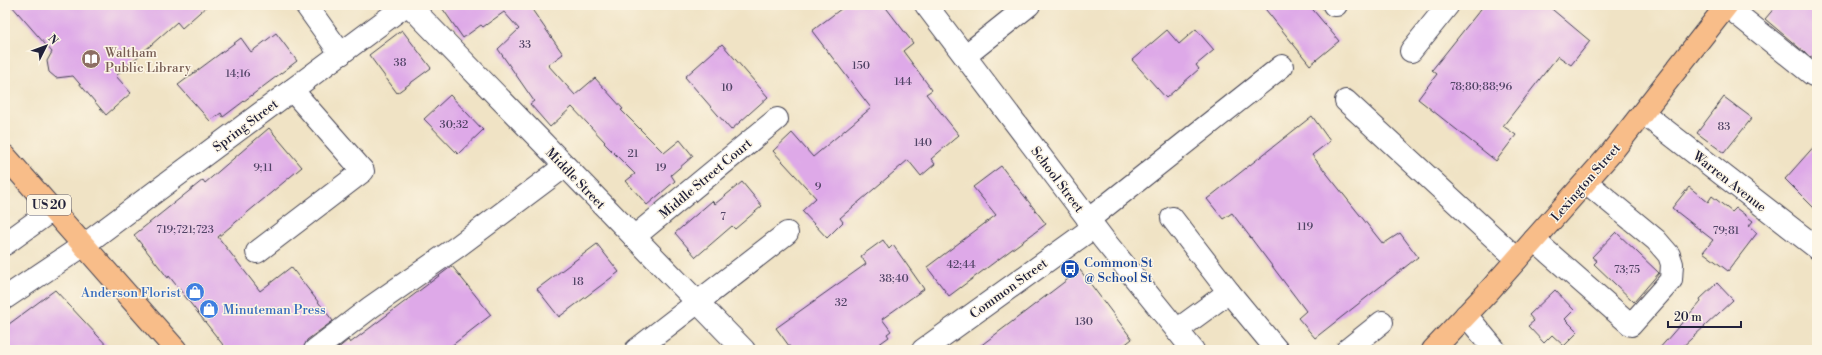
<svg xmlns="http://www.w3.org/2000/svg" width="1822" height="355" viewBox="0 0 1822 355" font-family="'Libre Bodoni',serif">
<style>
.building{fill:#dea9e8}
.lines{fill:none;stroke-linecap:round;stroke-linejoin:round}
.minor-casing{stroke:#413f50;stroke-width:24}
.major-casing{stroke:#413f50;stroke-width:24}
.minor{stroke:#fff;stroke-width:22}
.major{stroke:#f8bd89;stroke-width:22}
.labels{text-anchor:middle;stroke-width:3;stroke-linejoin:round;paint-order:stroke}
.number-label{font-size:11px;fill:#514466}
.shield{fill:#fcf5e5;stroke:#63616e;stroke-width:1}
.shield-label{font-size:12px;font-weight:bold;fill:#22223b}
.education-label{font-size:13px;fill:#785e54;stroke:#fcf5e5;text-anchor:start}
.street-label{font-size:13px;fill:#22223b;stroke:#fcf5e5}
.transit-label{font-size:13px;fill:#164399;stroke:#fcf5e5;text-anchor:start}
.shop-label{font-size:13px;fill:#366cbe;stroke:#fcf5e5;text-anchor:end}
</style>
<rect width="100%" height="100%" fill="#fcf5e5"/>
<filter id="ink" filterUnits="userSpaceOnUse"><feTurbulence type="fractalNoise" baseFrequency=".025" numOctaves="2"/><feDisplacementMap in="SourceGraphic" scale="8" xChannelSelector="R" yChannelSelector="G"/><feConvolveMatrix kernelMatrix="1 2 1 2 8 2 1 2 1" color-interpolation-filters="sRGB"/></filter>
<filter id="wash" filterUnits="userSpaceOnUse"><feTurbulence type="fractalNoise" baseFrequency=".012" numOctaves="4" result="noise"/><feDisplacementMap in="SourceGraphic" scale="16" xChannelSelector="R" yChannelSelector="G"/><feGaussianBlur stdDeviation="0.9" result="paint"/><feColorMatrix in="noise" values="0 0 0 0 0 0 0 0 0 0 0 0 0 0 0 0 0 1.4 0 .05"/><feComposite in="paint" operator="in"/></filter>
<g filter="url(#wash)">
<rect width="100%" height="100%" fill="#f0e3c5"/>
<g id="blocks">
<g class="building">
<polygon points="11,5 208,5 182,28 177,22 116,76 131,93 106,115 73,76 56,78 49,72 47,61 52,52"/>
<polygon points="440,5 533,5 533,11 563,54 548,65 575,95 595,78 623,109 621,110 664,153 680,140 693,156 671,175 675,181 647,205 626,181 635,174 604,143 605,142 572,107 550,127 530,104 534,101 498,49 519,29 504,12 483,27 481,25 463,38"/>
<polygon points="846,5 884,5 913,43 903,51 932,90 926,94 959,135 931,159 935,164 921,176 908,160 840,218 843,222 827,238 802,211 816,198 773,151 792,133 813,157 871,108 812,31"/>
<polygon points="1262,5 1309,5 1339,41 1310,65"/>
<polygon points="1484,5 1547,5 1590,41 1571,65 1558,56 1503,126 1516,135 1496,161 1418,99 1437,74 1432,70"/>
<polygon points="1777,5 1817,5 1817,50 1811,58 1765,19"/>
<polygon points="1196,29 1214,50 1196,65 1199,69 1166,98 1132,60 1167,30 1179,44"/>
<polygon points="402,30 431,68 397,93 369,55"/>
<polygon points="276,33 297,61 223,117 221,113 210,121 178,85 241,38 251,52"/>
<polygon points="722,44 768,97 731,130 685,77"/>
<polygon points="450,95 483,130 458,154 424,119"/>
<polygon points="1724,97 1752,118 1724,153 1697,133"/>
<polygon points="1312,116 1330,141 1312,155 1383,244 1400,233 1418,257 1315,338 1298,318 1306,311 1232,213 1223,219 1207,199"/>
<polygon points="269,128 302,167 218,237 260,291 291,267 333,321 307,340 303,350 227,350 169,276 168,278 134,235 203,180 205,183"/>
<polygon points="1817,143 1817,211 1785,179"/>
<polygon points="1001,166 1046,224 949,296 927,267 996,215 973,187"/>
<polygon points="742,182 762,206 735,229 732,226 696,257 675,233 712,201 715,204"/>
<polygon points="1689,187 1708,202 1712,196 1732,212 1736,208 1753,221 1749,226 1757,233 1728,271 1703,252 1713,240 1672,208"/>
<polygon points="1616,232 1659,273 1634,302 1594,264 1597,261 1592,257"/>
<polygon points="883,240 889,249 893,245 924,289 882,319 891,331 887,334 889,337 871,350 792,350 776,328 866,264 861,256"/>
<polygon points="597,244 619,272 559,317 537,289"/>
<polygon points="452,266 491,315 446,350 336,350 348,340 350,343"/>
<polygon points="1080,270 1132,339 1118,350 975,350"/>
<polygon points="1717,283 1733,300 1679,350 1658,350 1701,301 1700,299"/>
<polygon points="55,290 111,350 5,350 5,327"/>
<polygon points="1555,290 1574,310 1565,319 1578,332 1564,346 1552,335 1544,343 1528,326 1534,321 1529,315"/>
</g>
</g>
</g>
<g filter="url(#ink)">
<use href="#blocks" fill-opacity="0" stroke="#413f50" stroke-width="1"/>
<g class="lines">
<defs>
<g id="minor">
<polyline points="306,5 341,54"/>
<polyline points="409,5 744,350"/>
<polyline points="926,5 1104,240 1193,350"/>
<polyline points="1334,5 1336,5"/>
<polyline points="1727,6 1813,75 1817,71"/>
<polyline points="1411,51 1448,5"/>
<polyline points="965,56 1029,5"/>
<polyline points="1346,101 1517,259"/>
<polyline points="1643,113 1817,248"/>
<polyline points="1172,218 1229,292 1277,350"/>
<polyline points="1088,220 1282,66"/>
<polyline points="634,237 777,119"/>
<polyline points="1534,240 1631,325 1671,280 1672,264 1669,255 1656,240 1586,182"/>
<polyline points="5,244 52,210"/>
<polyline points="257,252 363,171 292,90"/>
<polyline points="5,298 84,245 406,5"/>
<polyline points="1466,315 1495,350"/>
<polyline points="1177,330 1229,292"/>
<polyline points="315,350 371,307 457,247 565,166"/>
<polyline points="636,350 787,233"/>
<polyline points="923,350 1094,227"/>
<polyline points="1347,350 1382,322"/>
</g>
<g id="major">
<polyline points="5,156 176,350"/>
<polyline points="1433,350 1488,292 1611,153 1727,5"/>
</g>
</defs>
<use href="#minor" class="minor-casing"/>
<use href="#major" class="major-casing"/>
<use href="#minor" class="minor"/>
<use href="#major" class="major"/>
</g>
</g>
<defs>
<symbol id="library-disc" viewBox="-11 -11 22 22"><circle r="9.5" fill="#8d6e63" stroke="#fcf5e5"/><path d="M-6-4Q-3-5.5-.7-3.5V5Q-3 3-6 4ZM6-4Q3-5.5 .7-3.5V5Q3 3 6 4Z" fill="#fff"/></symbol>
<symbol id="bus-disc" viewBox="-11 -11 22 22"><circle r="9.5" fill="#1a4fb4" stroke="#fcf5e5"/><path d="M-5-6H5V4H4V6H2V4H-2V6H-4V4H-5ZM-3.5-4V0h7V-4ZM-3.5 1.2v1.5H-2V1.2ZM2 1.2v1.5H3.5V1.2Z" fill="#fff"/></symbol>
<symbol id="shop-disc" viewBox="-11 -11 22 22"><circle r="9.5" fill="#3f7fe0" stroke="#fcf5e5"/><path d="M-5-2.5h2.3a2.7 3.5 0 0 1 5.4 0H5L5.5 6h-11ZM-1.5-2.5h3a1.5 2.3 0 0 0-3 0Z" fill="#fff"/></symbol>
</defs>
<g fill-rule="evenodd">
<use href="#library-disc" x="80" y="48" width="22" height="22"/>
<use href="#bus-disc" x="1059" y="258" width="22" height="22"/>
<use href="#shop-disc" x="184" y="281" width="22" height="22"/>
<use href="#shop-disc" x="198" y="298" width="22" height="22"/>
</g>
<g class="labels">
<g class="number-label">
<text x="525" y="48">33</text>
<text x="400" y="66">38</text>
<text x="861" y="69">150</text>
<text x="238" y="77">14;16</text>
<text x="903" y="85">144</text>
<text x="1481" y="90">78;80;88;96</text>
<text x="727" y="91">10</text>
<text x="454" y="128">30;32</text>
<text x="1724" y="130">83</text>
<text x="923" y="146">140</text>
<text x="633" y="157">21</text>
<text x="263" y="171">9;11</text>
<text x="661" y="171">19</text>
<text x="818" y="190">9</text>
<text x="723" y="220">7</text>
<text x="1305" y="230">119</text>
<text x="185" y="233">719;721;723</text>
<text x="1726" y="234">79;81</text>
<text x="961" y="268">42;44</text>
<text x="1627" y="273">73;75</text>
<text x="894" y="282">38;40</text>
<text x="578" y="285">18</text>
<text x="841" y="306">32</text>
<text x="1084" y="325">130</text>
</g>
<rect class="shield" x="27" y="195" width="44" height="20" rx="3"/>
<g class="shield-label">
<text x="49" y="209">US 20</text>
</g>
<g class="education-label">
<text x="105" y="57">Waltham<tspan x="105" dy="15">Public Library</tspan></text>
</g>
<g class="street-label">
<text transform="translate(245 125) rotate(-37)" y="5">Spring Street</text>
<text transform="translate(576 178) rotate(46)" y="5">Middle Street</text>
<text transform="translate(705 178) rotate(-40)" y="5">Middle Street Court</text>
<text transform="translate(1058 179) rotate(53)" y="5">School Street</text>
<text transform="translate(1730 181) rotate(38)" y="5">Warren Avenue</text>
<text transform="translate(1585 182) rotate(-49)" y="5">Lexington Street</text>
<text transform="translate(1008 288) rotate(-36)" y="5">Common Street</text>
</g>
<g class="transit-label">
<text x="1084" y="267">Common St<tspan x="1084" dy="15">@ School St</tspan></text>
</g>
<g class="shop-label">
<text x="181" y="297">Anderson Florist</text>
<text x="223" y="314" text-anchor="start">Minuteman Press</text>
</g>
</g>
<rect width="1822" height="355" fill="none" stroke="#fcf5e5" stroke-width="20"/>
<g transform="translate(46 46) rotate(48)" stroke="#fcf5e5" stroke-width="3" paint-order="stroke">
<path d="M0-3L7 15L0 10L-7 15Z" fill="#22223b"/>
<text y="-6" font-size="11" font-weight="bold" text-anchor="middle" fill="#22223b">N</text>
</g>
<path d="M1668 321v6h73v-6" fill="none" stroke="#22223b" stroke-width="2"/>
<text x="1674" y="321" font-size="12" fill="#22223b" stroke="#fcf5e5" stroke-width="3" paint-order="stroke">20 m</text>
</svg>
